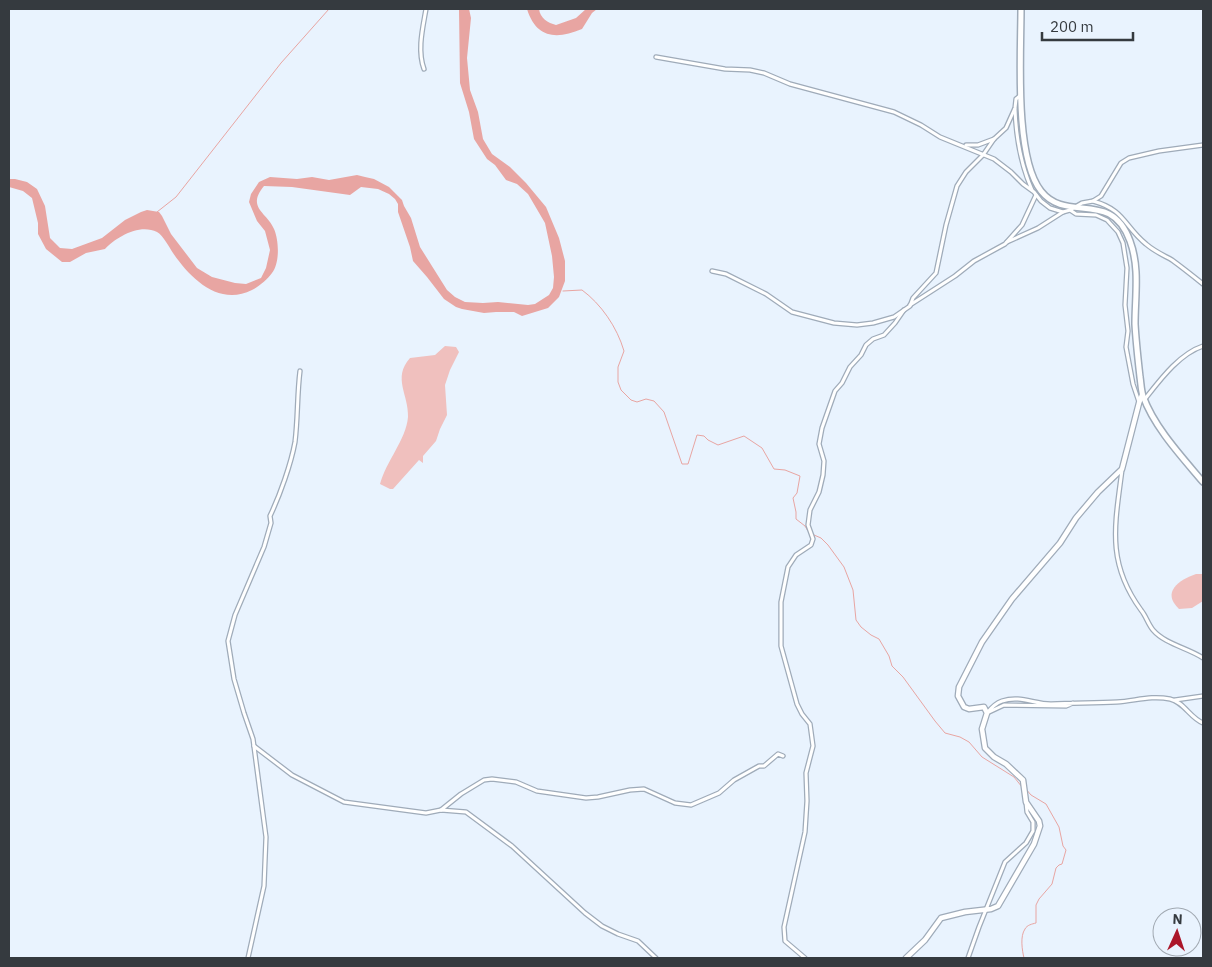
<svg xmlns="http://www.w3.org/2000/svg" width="1212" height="967" viewBox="0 0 1212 967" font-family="'IBM Plex Sans',sans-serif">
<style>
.green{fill:#f0c0be}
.water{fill:#e8a5a2}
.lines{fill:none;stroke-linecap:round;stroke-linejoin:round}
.stream{stroke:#e8a5a2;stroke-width:1}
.street-casing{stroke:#9fabb9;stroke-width:5.5}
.secondary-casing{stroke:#9fabb9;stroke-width:7}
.primary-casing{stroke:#9fabb9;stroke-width:8}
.street{stroke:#fff;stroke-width:3}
.secondary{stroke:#fff;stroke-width:4.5}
.primary{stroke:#fff;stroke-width:5}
</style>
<rect width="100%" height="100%" fill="#e9f3fe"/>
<g class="green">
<path d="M445 346 456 347 459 352 450 370 445 385 447 415 440 429 436 441 423 456V463L419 460 393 489H390L380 484C386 461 406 440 408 417 409 395 392 378 410 358L435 355Z"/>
<path d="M1196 574H1203V601L1192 608 1179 609C1161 592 1179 580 1196 574Z"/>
</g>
<g class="water">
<path d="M459 9H469L471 18 467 58 470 90 478 112 483 139 492 154 510 167 526 183 546 207 559 238 565 261V281L559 297 548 308 522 316 514 312H496L484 313 462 309 456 307 444 299 427 277 413 261 410 247 398 212V204L395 199 389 194 378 189 361 187 350 195 292 187 264 186C246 208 267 212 274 229 279 240 280 263 272 273 268 279 258 287 252 290 219 307 190 278 173 253 169 247 163 235 157 232 140 223 116 237 105 249L86 253 70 262H62L46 249 38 234V223L32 198 23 191 9 187V179H15L27 182 37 189 45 206 50 238 60 248 72 249 102 238 125 220 141 212 147 210 159 212 162 216 171 234 197 268 212 277 235 283 246 284 261 278 266 268 270 250 265 231 257 221 249 202 251 194 259 182 270 177 297 179 312 177 329 180 357 175 365 177 374 179 389 187 402 200 404 206 411 218 420 247 447 290 455 297 465 302 483 303 498 302 528 305 535 304 549 295 553 288 554 277 552 256 545 223 528 194 517 184 506 180 495 165 487 159 474 139 469 112 460 83Z"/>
<path d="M527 9H539C540 18 548 23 556 25L576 18 586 9H597L592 13 582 29C556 40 536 38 527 9Z"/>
</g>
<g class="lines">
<g class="stream">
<polyline points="157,212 176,197 281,63 329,9"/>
<path d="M563 291 582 290C601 304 617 327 624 351L618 367V382L621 390 631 400 637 402 646 399 654 401 664 412 682 464H688L697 435 704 436 708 440 718 445 744 436 762 448 774 469 785 470 800 476 797 493 793 498 796 512V519L805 526 808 531"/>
<polyline points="814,535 821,538 828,545 844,567 853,590 856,620 861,627 871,635 879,639 889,656 892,666 903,677 935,721 945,733 960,737 969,742 982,757 1014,777 1022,787"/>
<path d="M1024 958C1022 950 1020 936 1025 929 1027 925 1032 924 1036 923V905L1039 899 1052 884 1056 868 1059 865 1062 864 1066 850 1063 846 1059 827 1046 804 1031 795 1025 788"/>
</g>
<defs>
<g id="street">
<polyline points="656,57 725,69 750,70 764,73 790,84 894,112 921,125 940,137 994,159 1011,172 1023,184 1034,192 1041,201 1050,208 1063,212 1070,210 1082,203 1093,201 1101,196 1121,163 1129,158 1159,151 1203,145"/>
<path d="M424 69C417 50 423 27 426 9"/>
<path d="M1015 109C1016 136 1021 165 1032 190"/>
<polyline points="966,145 978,145 994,139"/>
<path d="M1093 201C1125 210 1124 226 1146 244 1154 251 1163 255 1172 260 1183 268 1193 276 1203 284"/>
<polyline points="1070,210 1076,214 1096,215 1107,220 1118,232 1123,243 1127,268 1125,305 1128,331 1126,347 1133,384 1139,402"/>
<polyline points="1007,242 1038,228 1063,212"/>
<polyline points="712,271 726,274 766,294 792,312 834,323 857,325 873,323 894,317 910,306 913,298 936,273 946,225 957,186 966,172 983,155 994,139 1006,128 1015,108 1016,99 1021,95"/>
<polyline points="910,305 955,276 974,261 1005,244 1022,225 1036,195"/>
<path d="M1145 399C1160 380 1179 354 1203 346"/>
<path d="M1122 470C1115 525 1106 562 1141 610 1146 616 1148 624 1153 630 1165 644 1188 648 1203 658"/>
<polyline points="1175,700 1203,696"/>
<path d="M1073 703 1066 706 1004 705 987 713C991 708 996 703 1002 701 1020 695 1034 704 1051 704 1073 703 1095 703 1117 702 1135 701 1151 695 1170 699 1184 702 1190 718 1203 723"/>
<polyline points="254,746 292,775 344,802 426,813 441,810 466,812 512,846 585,913 602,926 618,934 638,941 656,958"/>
<polyline points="441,810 461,794 484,780 492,779 516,782 537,791 586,798 598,797 630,790 644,789 675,803 691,805 719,793 734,780 759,766 764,766 778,754 783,756"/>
<path d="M248 958 264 886 266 837 253 739 244 713 234 679 228 641 235 615 264 547 271 523 270 516C280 495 291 464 295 442 298 418 297 395 300 371"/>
<polyline points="805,958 785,941 784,927 805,832 807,801 806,773 813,746 810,724 802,714 797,704 781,646 781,602 788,567 796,555 811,545 813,539 808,525 810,510 819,492 823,475 824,461 819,444 822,428 835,391 842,383 850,367 861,355 866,345 873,339 884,335 895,323 904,310"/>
<polyline points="968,958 979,927 1005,862 1026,843 1033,831 1033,822 1027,812 1026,802"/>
</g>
<polyline id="secondary" points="906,958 925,940 941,918 965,912 991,909 998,906 1034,844 1040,826 1039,821 1026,802 1023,780 1006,764 994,757 985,748 982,729 987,713 984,707 969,709 964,707 958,696 959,687 982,642 1012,599 1060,543 1076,518 1098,492 1122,469 1139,403 1142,395"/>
<path id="primary" d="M1021 9C1021 53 1014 157 1041 191 1067 224 1111 188 1130 241 1140 268 1135 296 1135 324 1136 342 1138 359 1140 377 1141 383 1141 390 1143 396 1154 427 1182 457 1203 482"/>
</defs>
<use href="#street" class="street-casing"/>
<use href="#secondary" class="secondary-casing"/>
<use href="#primary" class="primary-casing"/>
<use href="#street" class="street"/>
<use href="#secondary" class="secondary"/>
<use href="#primary" class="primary"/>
</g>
<rect width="1212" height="967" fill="none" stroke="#353a3f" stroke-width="20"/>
<g transform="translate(1177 932) rotate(3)"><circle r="24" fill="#e9f3fe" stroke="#a1a9b2"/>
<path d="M0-4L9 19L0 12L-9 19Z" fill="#ab162a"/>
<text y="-8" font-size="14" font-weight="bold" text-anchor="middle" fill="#353a3f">N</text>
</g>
<path d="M1042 32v8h91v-8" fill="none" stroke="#353a3f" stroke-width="2.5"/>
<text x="1050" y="32" font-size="15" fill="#353a3f" stroke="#e9f3fe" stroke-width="4" paint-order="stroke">200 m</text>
</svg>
